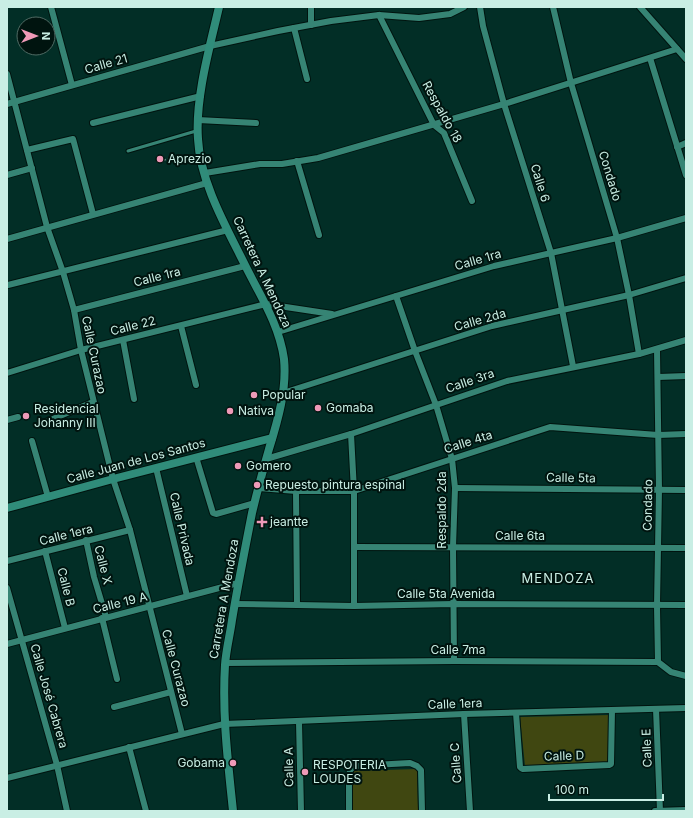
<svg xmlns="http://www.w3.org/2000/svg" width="693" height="818" viewBox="0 0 693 818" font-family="Inter,sans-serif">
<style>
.green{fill:#404711}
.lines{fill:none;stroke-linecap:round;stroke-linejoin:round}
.lane-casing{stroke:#00140f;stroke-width:5}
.street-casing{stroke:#00140f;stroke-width:8}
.secondary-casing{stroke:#00140f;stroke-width:10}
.path{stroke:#618a81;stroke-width:1.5;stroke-dasharray:2 2;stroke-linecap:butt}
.lane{stroke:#368474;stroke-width:3}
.street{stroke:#368474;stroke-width:6}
.secondary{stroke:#308c7a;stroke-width:8}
.poi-dot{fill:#ef9ab8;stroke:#00140f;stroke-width:1.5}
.labels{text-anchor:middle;stroke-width:4;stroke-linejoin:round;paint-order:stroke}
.street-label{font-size:12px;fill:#c9eee4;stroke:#00140f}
.poi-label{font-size:12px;fill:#c9eee4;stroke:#00140f;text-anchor:start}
.neighbourhood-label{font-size:13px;letter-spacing:1px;fill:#c9eee4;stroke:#00140f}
</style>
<rect width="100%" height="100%" fill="#022e26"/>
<g class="green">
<polygon points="610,715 609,763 525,766 520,717"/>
<polygon points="417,769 418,811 353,811 351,771"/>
</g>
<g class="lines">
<defs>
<polyline id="lane" points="128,151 196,131"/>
<g id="street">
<polyline points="51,7 72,85"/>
<polyline points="311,7 311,25"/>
<polyline points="480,7 483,26 504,104 551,253 573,366"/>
<polyline points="553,7 571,83 617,238 629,295 639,354"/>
<polyline points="640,7 686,59"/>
<polyline points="379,15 434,125 444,133 472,201"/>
<polyline points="294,28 307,79"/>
<polyline points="650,58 686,175"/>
<polyline points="7,74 47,227 63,272 74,310 81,350 113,479 130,530 182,734"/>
<polyline points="7,104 210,46 278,31 331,21 379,15 419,18 450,14 464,7"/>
<polyline points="198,120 256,123"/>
<polyline points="93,123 201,96"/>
<polyline points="677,147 686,143"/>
<polyline points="27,150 73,139 93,214"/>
<polyline points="297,161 319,235"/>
<polyline points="205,173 260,164 282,164 318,158 504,104 677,49"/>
<polyline points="7,175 32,168"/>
<polyline points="7,239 207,183"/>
<polyline points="8,285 228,230"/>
<polyline points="396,296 415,351 436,405 452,459 455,488 453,547 454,661"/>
<polyline points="74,310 245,266"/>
<polyline points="181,326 196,385"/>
<polyline points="278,332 494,266 617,238 686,218"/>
<polyline points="123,340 134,399"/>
<polyline points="657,349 659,490 657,606 658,662"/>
<polyline points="7,373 81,350 266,304 332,314"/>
<polyline points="658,377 686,376"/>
<polyline points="283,393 492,326 629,295 686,278"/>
<polyline points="7,420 18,417"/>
<polyline points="41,424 93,402"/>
<polyline points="351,434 354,491 354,606"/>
<polyline points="32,441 48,497"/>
<polyline points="196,457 213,513 216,514 255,503"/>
<polyline points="266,459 351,434 507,381 639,354 686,340"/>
<polyline points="156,468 187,596"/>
<polyline points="259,488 296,491 354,491 550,427 658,435 686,434"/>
<polyline points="455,488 686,490"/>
<polyline points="296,491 297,604"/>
<polyline points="86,540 94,577 106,617"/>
<polyline points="354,547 686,548"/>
<polyline points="45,551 65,628"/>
<polyline points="7,561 130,530"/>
<polyline points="7,588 57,765 67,811"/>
<polyline points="235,604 354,606 453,604 686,605"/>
<polyline points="102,618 117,679"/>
<polyline points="7,644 238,583"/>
<polyline points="225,663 454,661 658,662 671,672 686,676"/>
<polyline points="114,707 171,692"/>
<polyline points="656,709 660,811"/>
<polyline points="516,713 520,767 521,768 523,769 609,765 611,764 612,710"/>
<polyline points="464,714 470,811"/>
<polyline points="299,722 301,811"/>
<polyline points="129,747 146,811"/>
<polyline points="7,778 224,724 464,714 686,708"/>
<polyline points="349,811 349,778 350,770 355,766 410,763 417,766 421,770 422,811"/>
<polyline points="655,811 686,810"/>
</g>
<g id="secondary">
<path d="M219 7C210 46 195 98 198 139 200 181 225 225 244 263 259 294 279 323 284 359 287 389 278 420 269 449 263 470 257 492 252 513 245 549 238 584 232 620 230 635 226 650 225 665 222 715 228 762 233 811"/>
<polyline points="7,508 113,479 272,438"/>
</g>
</defs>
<use href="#lane" class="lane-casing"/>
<use href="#street" class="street-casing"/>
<use href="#secondary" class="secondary-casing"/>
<polyline class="path" points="164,160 180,156"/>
<use href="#lane" class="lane"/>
<use href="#street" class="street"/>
<use href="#secondary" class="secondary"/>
</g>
<g class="poi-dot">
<circle cx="160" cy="159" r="4"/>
<circle cx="254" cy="395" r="4"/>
<circle cx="318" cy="408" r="4"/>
<circle cx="230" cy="411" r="4"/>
<circle cx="26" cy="416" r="4"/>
<circle cx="238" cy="466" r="4"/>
<circle cx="257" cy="485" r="4"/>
<path d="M260 516h4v4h4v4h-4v4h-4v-4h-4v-4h4z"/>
<circle cx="233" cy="763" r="4"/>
<circle cx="305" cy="772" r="4"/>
</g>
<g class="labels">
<g class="street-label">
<text transform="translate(106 64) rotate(-16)" y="4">Calle 21</text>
<text transform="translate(442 112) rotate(61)" y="4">Respaldo 18</text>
<text transform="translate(610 176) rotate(73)" y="4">Condado</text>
<text transform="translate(540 183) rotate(73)" y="4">Calle 6</text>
<text transform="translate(478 260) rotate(-16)" y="4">Calle 1ra</text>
<text transform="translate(262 272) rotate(65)" y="4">Carretera A Mendoza</text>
<text transform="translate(157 277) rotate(-14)" y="4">Calle 1ra</text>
<text transform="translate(480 320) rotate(-16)" y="4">Calle 2da</text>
<text transform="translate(133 326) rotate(-14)" y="4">Calle 22</text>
<text transform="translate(94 355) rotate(78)" y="4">Calle Curazao</text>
<text transform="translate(470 381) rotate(-19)" y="4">Calle 3ra</text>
<text transform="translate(468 442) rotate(-18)" y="4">Calle 4ta</text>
<text transform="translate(136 461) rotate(-15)" y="4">Calle Juan de Los Santos</text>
<text transform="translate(571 478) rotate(1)" y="4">Calle 5ta</text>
<text transform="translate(648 505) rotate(-89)" y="4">Condado</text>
<text transform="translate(442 510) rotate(-90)" y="4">Respaldo 2da</text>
<text transform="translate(182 529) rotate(77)" y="4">Calle Privada</text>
<text transform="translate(66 535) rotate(-14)" y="4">Calle 1era</text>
<text x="520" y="540">Calle 6ta</text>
<text transform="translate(103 565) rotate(76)" y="4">Calle X</text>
<text transform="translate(66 587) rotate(76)" y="4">Calle B</text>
<text x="446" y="598">Calle 5ta Avenida</text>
<text transform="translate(224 599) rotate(-80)" y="4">Carretera A Mendoza</text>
<text transform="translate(120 603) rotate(-14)" y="4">Calle 19 A</text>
<text x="458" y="654">Calle 7ma</text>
<text transform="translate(176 668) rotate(75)" y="4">Calle Curazao</text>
<text transform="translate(49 696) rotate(74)" y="4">Calle José Cabrera</text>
<text transform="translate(455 704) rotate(-2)" y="4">Calle 1era</text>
<text transform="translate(647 748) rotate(-92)" y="4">Calle E</text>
<text transform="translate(564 756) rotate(-2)" y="4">Calle D</text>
<text transform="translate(456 763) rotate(-94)" y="4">Calle C</text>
<text transform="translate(289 767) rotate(-91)" y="4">Calle A</text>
</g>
<g class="poi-label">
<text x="168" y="163">Aprezio</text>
<text x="262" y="399">Popular</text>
<text x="326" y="412">Gomaba</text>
<text x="34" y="413">Residencial<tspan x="34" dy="14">Johanny III</tspan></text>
<text x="238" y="415">Nativa</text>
<text x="246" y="470">Gomero</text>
<text x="265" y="489">Repuesto pintura espinal</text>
<text x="270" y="526">jeantte</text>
<text x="225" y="767" text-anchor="end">Gobama</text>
<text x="313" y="769">RESPOTERIA<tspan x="313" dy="14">LOUDES</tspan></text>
</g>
<g class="neighbourhood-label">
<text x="558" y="583">MENDOZA</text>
</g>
</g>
<rect width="693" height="818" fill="none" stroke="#c9eee4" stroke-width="16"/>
<g transform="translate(36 36) rotate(90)"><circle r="19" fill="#00140f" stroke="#506b64"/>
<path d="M0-3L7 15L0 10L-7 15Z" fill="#ef9ab8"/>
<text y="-6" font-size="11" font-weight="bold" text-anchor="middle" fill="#c9eee4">N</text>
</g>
<path d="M549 794v6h114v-6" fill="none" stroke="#c9eee4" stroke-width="2"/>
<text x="555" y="794" font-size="12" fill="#c9eee4" stroke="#00140f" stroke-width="3" paint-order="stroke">100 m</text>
</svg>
